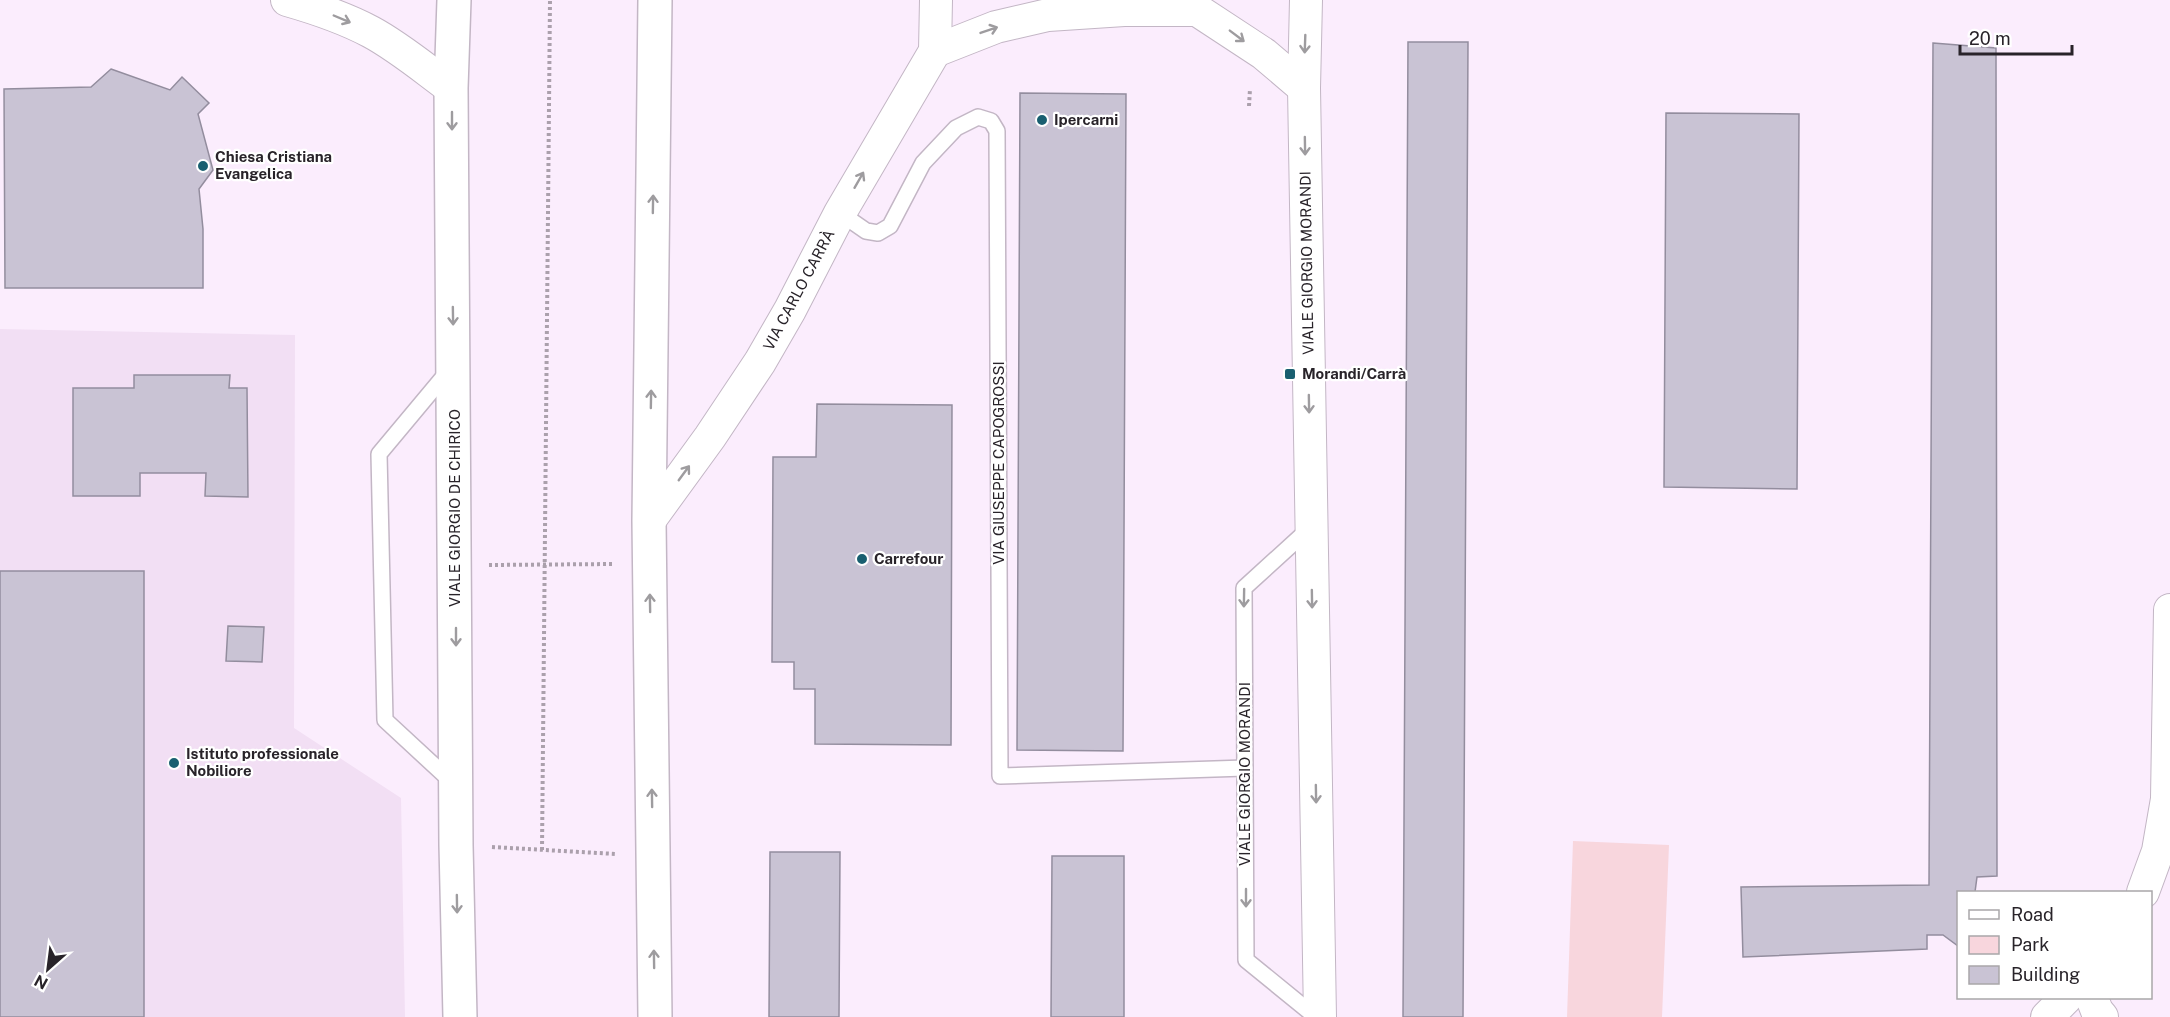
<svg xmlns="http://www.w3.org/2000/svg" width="2170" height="1017" viewBox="0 0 2170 1017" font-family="'Public Sans',sans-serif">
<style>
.built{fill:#f2dff4}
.green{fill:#f8d6dd}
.building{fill:#c9c3d4;stroke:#938d9e;stroke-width:1.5}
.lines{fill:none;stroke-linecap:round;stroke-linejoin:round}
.service-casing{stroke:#c3b6c5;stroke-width:18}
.minor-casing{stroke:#c3b6c5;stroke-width:34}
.tertiary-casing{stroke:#c3b6c5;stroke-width:36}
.path{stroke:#aba0ac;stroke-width:4;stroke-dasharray:3 3;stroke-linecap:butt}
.service{stroke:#fff;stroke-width:15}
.minor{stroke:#fff;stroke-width:32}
.tertiary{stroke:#fff;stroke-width:33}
.oneway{stroke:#9e9c9f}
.poi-dot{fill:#195f70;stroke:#fff;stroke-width:2}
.labels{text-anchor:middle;stroke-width:4.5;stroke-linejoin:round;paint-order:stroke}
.poi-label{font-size:15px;font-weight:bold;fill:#282329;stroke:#fff;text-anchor:start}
.street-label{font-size:15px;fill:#282329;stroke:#fff}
</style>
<rect width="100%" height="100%" fill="#fbedfd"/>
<polygon class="built" points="0,329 295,335 294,728 401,798 405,1017 0,1017"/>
<polygon class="green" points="1573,841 1669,845 1662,1017 1567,1017"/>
<g class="building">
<polygon points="1408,42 1468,42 1463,1017 1403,1017"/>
<polygon points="1933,43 1996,48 1997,876 1977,877 1975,892 1958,892 1958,946 1943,935 1927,935 1927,949 1743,957 1741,887 1929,885"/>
<polygon points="111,69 170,90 182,77 209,103 198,114 213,170 199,189 203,229 203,288 5,288 4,89 91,87"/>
<polygon points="1020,93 1126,94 1123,751 1017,750"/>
<polygon points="1666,113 1799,114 1797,489 1664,487"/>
<polygon points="134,375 230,375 229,388 247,388 248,497 205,496 206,473 140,473 140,496 73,496 73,388 134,388"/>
<polygon points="817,404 952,405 951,745 815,744 815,689 794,689 794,662 772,662 773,457 816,457"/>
<rect x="0" y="571" width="144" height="446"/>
<polygon points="228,626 264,627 262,662 226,661"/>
<polygon points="770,852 840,852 839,1017 769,1017"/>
<polygon points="1052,856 1124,856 1124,1017 1051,1017"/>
</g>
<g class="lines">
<defs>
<g id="service">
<polyline points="840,213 866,231 878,233 890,226 923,163 956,128 978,117 991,121 997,131 1000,776 1245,768"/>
<polyline points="450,369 379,454 385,720 452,782"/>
<polyline points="1311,527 1244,588 1246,960 1316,1017"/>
</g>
<g id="minor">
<path d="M287 0C315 8 345 18 371 32 399 47 425 69 451 88"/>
<polyline points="1306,0 1304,88 1320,1017"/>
<polyline points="935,51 996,27 1048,15 1124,10 1197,10 1264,54 1304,88"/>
<polyline points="649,521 710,437 760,362 790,310 840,213 935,51 936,0"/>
<polyline points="2143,892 2158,851 2167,799 2170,610"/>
<polyline points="2092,998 2097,1011 2102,1017"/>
<polyline points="2047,1017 2066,998"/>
</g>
<g id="tertiary">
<polyline points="454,0 451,88 456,845 460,1017"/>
<polyline points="655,1017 649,521 655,0"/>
</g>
</defs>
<use href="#service" class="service-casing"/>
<use href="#minor" class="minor-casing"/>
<use href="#tertiary" class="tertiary-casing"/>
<g class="path">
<polyline points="1249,106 1250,89"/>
<polyline points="489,565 613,564"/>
<polyline points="492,847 616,854"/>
<polyline points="542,850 550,0"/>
</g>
<use href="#service" class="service"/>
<use href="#minor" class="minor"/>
<use href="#tertiary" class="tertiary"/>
</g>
<defs><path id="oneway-shaft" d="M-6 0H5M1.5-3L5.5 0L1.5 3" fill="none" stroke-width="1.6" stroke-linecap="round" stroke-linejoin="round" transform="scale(1.5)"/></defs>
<g class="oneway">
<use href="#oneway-shaft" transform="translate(342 19) rotate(23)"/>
<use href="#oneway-shaft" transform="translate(989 30) rotate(-19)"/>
<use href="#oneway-shaft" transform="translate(1237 36) rotate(37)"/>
<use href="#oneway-shaft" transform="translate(1305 44) rotate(92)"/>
<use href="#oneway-shaft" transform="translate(452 121) rotate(90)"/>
<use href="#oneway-shaft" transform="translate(1305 146) rotate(89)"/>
<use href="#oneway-shaft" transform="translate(859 180) rotate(-60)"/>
<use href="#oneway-shaft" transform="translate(653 204) rotate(-89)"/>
<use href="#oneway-shaft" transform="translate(453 316) rotate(89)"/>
<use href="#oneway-shaft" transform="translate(651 399) rotate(-89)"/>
<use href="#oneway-shaft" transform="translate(1309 404) rotate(89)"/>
<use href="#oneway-shaft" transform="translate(684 473) rotate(-54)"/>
<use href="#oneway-shaft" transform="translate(1244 598) rotate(91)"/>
<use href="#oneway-shaft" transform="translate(1312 599) rotate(89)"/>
<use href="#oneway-shaft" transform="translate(650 603) rotate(-91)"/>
<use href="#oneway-shaft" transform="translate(456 637) rotate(90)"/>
<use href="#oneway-shaft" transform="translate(1316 794) rotate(89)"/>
<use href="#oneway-shaft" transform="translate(652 798) rotate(-91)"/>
<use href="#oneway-shaft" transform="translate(1246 898) rotate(90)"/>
<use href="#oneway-shaft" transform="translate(457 904) rotate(89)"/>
<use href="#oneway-shaft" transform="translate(654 959) rotate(-91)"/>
</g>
<g class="poi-dot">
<circle cx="1042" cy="120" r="6"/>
<circle cx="203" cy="166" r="6"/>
<rect x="1284" y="368" width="12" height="12" rx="3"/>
<circle cx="862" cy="559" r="6"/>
<circle cx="174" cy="763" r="6"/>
</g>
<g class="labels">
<g class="poi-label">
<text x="1054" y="125">Ipercarni</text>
<text x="215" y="162">Chiesa Cristiana<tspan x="215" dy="17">Evangelica</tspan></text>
<text x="1302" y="379">Morandi/Carrà</text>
<text x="874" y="564">Carrefour</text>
<text x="186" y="759">Istituto professionale<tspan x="186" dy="17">Nobiliore</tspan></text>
</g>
<g class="street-label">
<text transform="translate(1307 263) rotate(-91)" y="5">VIALE GIORGIO MORANDI</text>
<text transform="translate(799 290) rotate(-62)" y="5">VIA CARLO CARRÀ</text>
<text transform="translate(999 463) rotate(-90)" y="5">VIA GIUSEPPE CAPOGROSSI</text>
<text transform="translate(455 508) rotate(-90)" y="5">VIALE GIORGIO DE CHIRICO</text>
<text transform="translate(1245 774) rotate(-90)" y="5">VIALE GIORGIO MORANDI</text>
</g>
</g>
<rect x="1957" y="891" width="195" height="108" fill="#ffffff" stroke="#a9a7a9" stroke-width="1.5"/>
<rect x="1969" y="910" width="30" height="9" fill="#ffffff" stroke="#a9a7a9" stroke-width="1.5"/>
<text x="2011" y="921" font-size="18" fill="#282329">Road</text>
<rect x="1969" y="936" width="30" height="18" fill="#f8d6dd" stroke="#a9a7a9" stroke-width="1.5"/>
<text x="2011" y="951" font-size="18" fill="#282329">Park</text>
<rect x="1969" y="966" width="30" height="18" fill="#c9c3d4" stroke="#a9a7a9" stroke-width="1.5"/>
<text x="2011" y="981" font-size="18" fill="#282329">Building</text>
<g transform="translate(48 969) rotate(208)" stroke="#ffffff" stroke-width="4.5" paint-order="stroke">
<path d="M0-4.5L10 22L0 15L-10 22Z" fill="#282329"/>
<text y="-9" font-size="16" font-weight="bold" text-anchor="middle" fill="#282329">N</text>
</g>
<path d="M1960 45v9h112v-9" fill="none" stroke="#282329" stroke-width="3"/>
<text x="1969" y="45" font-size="18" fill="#282329" stroke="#ffffff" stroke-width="4.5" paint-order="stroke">20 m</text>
</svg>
